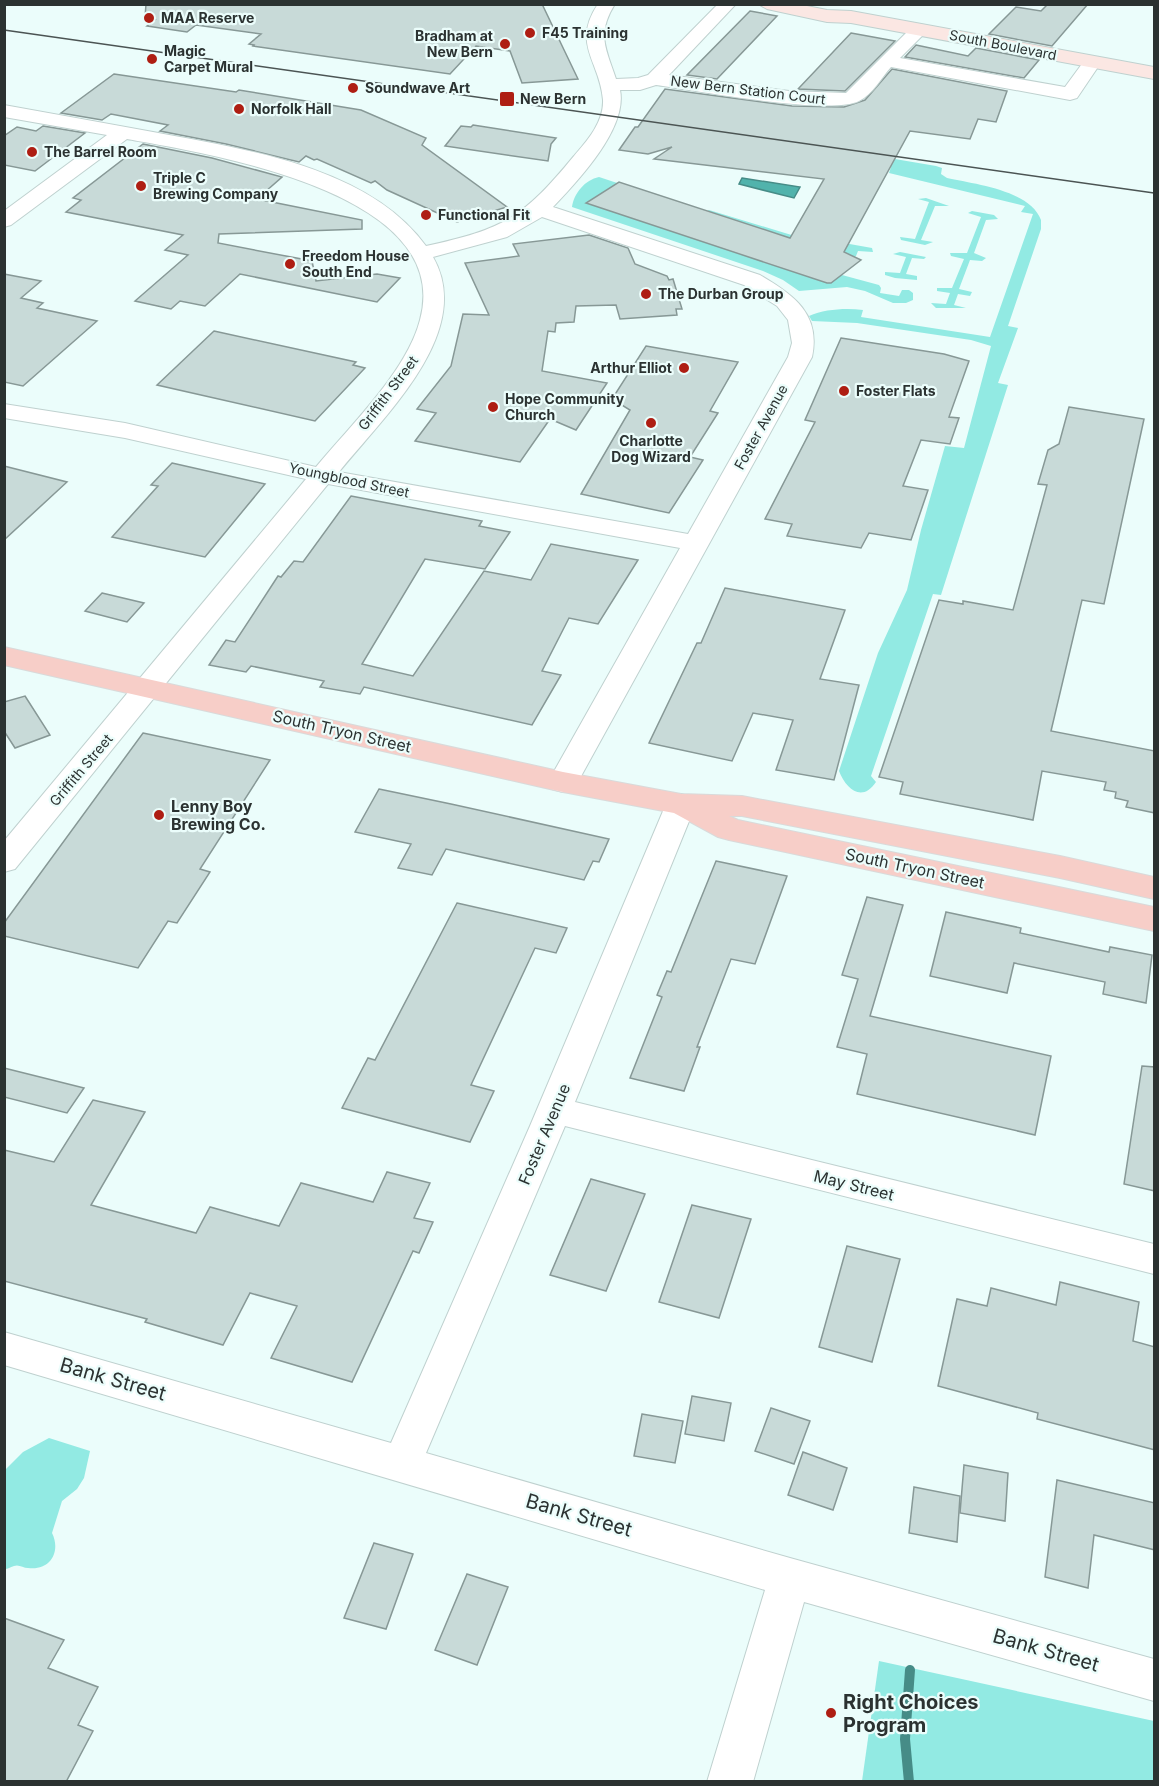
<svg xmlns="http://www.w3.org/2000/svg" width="1159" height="1786" viewBox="0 0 1159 1786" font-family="Inter,sans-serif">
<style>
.green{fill:#92eae3}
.water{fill:#51b3ac;stroke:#468c87;stroke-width:1.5}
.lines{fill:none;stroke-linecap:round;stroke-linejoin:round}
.stream{stroke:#468c87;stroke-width:10}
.building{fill:#c8dad8;stroke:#879896;stroke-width:1.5}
.minor-casing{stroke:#bfd1cf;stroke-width:2}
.secondary-casing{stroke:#bfd1cf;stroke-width:2}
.primary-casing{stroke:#d9dada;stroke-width:2}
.minor{fill:#fff;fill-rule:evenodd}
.secondary{fill:#fbe7e3;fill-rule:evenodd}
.primary{fill:#f7cec8;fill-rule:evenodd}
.tram{stroke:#4b5453;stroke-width:1.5}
.poi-dot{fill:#ae1e13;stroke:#ebfdfb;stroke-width:2}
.labels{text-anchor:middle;stroke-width:4.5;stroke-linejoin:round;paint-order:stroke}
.far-poi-label{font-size:14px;font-weight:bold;fill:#2b3231;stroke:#ebfdfb;text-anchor:start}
.far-street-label{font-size:14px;fill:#2b3231;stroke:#ebfdfb}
.street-label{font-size:16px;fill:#2b3231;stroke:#ebfdfb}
.poi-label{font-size:16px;font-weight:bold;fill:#2b3231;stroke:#ebfdfb;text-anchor:start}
.near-street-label{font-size:20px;fill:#2b3231;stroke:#ebfdfb}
.near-poi-label{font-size:20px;font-weight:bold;fill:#2b3231;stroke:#ebfdfb;text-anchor:start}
</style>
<rect width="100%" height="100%" fill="#ebfdfb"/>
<g class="green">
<path d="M636 122 848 151 936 166 942 168 941 174 947 178C974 184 1030 190 1041 220V229L1008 326 1018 328 998 383 1008 385 941 595 933 594 871 776 876 782C862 803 846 789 839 771L878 653 907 590 921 530 945 446 964 448 991 346 971 340 857 323 812 321 809 316C825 309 846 308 863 310L861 317 990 337 1033 214 1021 212 1025 206 889 173 891 167Z"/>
<path d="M599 177 705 212 709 210 844 251V243L872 248 873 252 858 251 856 256 830 279 842 275 879 285 881 288 880 293 899 296 902 290H909L913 293V300L906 303H893L865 291 847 287 799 291 783 280 763 271 572 207C574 193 585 180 599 177Z"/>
<polygon points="926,198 949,206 935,206 921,240 933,242 925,245 901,240 900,237 915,239 929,202 918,199"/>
<polygon points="972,211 994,215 998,219 986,220 974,253 986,258 982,261 970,260 959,289 972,292 970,296 958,294 954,305 966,308 936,308 931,303 946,304 950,293 937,291 937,288 952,288 964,259 951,256 950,253 967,253 981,217 968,213"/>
<polygon points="900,252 926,257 924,259 912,258 906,274 917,276 917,280 895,278 885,275 885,272 900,273 906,257 893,254"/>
<path d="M49 1438 90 1451 84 1478 77 1489 62 1501 52 1533C61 1551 51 1571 28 1568 23 1568 19 1564 14 1566 10 1567 8 1569 5 1569V1470L23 1452Z"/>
<polygon points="879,1661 1154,1721 1154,1781 862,1781"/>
</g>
<polygon class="water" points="742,178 800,187 794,198 739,184"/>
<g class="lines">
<polyline class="stream" points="909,1782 905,1739 910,1670"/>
</g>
<g class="building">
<polygon points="146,4 542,4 578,79 522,83 510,51 476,46 450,74 253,46 254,45 249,44 261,34 196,25 187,32 147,26 155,20 145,18"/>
<polygon points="1048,4 1088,4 1052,46 989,34 1016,7 1041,11"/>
<polygon points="750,11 777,16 717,79 687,75"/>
<polygon points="851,33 895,41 845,91 798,89"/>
<polygon points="916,45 968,56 976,48 1039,60 1024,78 905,57"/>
<polygon points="892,69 1007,91 996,122 978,119 970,139 910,131 844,252 861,260 831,283 827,283 586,203 619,182 790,238 824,179 654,159 672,147 648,154 619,150 635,127 638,127 665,89 792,106 844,107 865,100"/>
<polygon points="114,74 236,92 239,90 361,110 426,138 422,145 507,207 457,222 387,190 375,181 371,183 317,159 314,160 306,156 299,162 226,144 160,131 168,125 111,114 102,120 61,113"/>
<polygon points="473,125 556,138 551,144 548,161 445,146 461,126 471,127"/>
<polygon points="43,126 85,133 35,171 4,165 4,136 17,127 36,131"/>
<polygon points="143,144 212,158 282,177 257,199 362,220 362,229 219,234 218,243 312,261 316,281 377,274 400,278 377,302 240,274 205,306 180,301 171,309 135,301 188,255 165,250 183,235 66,212 81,200 73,198"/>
<polygon points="589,235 628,248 635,264 667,276 669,280 673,279 682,309 676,309 677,315 620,319 616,305 576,306 574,322 556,323 555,332 548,331 542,371 607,383 576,430 550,419 520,462 415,441 436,413 417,409 451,366 463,314 489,315 465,263 519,256 513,244"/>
<polygon points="4,274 41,281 21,298 43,303 37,308 97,321 23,386 4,382"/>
<polygon points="214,331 356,362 353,365 365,368 315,421 157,385"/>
<polygon points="841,338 944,354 969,361 949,417 959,418 950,444 921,440 903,486 928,490 911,540 869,533 861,548 787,536 792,524 765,519 815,422 805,420"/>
<polygon points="646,346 738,362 710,411 718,413 690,457 703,460 669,513 581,494 630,410 612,399"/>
<polygon points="1069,407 1144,419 1104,604 1082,600 1051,731 1155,751 1155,813 1126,807 1128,801 1115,798 1116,792 1104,790 1106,782 1042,771 1033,820 900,794 903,782 879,777 939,600 963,604 963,601 1013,610 1047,485 1038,484 1048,450 1059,444"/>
<polygon points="172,463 265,484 205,557 112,537 158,486 151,485"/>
<polygon points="4,466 67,482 4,540"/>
<polygon points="351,496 482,521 479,526 510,532 485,569 425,559 362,664 413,676 484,571 531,580 551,544 638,560 598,624 569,618 542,671 561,675 532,725 364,687 360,694 320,687 324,681 251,666 246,672 209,665 226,640 235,642 278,576 281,577 294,561 303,562"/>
<polygon points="725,588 845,610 820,679 859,685 834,780 776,770 793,720 753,713 732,761 649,743 697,643 701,643"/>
<polygon points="102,593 144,603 127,622 85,611"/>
<polygon points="25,696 50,735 15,748 4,731 4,702"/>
<polygon points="143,733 270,760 200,869 210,872 177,923 168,921 138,968 4,936 4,923"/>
<polygon points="379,789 451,804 609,839 599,862 593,861 584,880 446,849 432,875 398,868 411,844 355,832"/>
<polygon points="716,861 787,876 755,964 731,959 697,1047 700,1047 684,1091 630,1078 662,997 657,995 667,971 671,972"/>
<polygon points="867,897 903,905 870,1016 1051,1056 1035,1135 857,1094 867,1054 837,1047 858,979 842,975"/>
<polygon points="457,903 567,928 556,953 535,948 471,1085 494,1091 470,1142 342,1108 368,1058 375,1060"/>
<polygon points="946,912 1021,928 1020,933 1109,952 1110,947 1152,955 1146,1003 1103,994 1105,982 1014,963 1007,993 930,976"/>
<polygon points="1142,1066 1155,1067 1155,1191 1124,1184"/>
<polygon points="4,1068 84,1088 67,1113 4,1097"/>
<polygon points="93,1100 145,1112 91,1205 196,1233 210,1207 279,1226 301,1183 373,1202 387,1172 430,1183 414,1218 433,1222 419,1253 413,1251 352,1382 271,1358 297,1306 250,1293 223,1345 145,1322 147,1319 4,1281 4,1150 54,1162"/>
<polygon points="591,1179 645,1194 606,1291 550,1275"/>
<polygon points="692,1205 751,1219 719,1318 659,1302"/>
<polygon points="847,1246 900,1259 872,1362 819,1347"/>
<polygon points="1060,1282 1139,1302 1133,1341 1155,1347 1155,1450 1037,1419 1038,1413 938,1386 957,1299 987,1306 991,1288 1056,1305"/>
<polygon points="692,1396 731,1403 724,1441 685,1434"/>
<polygon points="771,1408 810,1421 794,1464 755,1451"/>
<polygon points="642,1414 683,1421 675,1463 634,1456"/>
<polygon points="803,1452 847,1468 833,1510 788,1495"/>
<polygon points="964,1465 1008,1473 1005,1521 960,1513"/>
<polygon points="1057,1480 1155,1503 1155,1550 1094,1535 1088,1588 1045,1577"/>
<polygon points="914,1487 960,1496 957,1542 909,1533"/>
<polygon points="374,1543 413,1554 386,1629 344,1618"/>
<polygon points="467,1574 508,1587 477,1665 435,1650"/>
<polygon points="4,1618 64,1640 48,1668 98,1687 78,1725 93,1731 66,1782 4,1782"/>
</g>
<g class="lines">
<defs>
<g id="minor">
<path d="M598 4H615C596 34 606 49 616 79L638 78 648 75 718 4H736L669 75 789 91 846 93 914 25H926L929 29 900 58 1065 87 1087 57H1099L1102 61 1077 98 1070 100 891 67C881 78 873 94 859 101 830 116 694 90 656 85L640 90H620C628 128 578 181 553 207L760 275C794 295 821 314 812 357L574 789 563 792 552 789 548 782 680 548 328 484 15 869 4 872V841L306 479 125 438 4 418V404L125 423 316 467C350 426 407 371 420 320 455 192 209 154 127 139L11 225 4 227V211L107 135 4 117V105C54 114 104 123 153 132 243 149 368 166 426 246 504 229 523 218 574 156 587 141 604 122 603 100 600 61 571 44 598 4ZM542 217 744 285 777 306 788 320 792 343 788 357 688 534 339 472C383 417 476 332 433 257L507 237Z"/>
<polygon points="681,794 692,797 696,804 575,1102 1154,1244 1154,1274 565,1126 426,1453 790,1558 1154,1659 1154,1701 804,1602 753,1782 707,1782 765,1590 4,1365 4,1332 391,1443 530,1126 666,804 670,797"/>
</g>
<polygon id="secondary" points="758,4 797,4 827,10 851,11 1154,67 1154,79 851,23 827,22 767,9"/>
<polygon id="primary" points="4,647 563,772 681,794 742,796 1060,856 1154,877 1154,899 1060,878 742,816 729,816 738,820 1154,907 1154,931 729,840 718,837 674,813 563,792 4,665"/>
</defs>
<use href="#minor" class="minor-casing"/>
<use href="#secondary" class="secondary-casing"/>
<use href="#primary" class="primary-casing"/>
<use href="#minor" class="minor"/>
<use href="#secondary" class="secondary"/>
<use href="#primary" class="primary"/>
<polyline class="tram" points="4,30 1154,193"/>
</g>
<g class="poi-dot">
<circle cx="149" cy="18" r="6"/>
<circle cx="530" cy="33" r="6"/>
<circle cx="505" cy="44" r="6"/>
<circle cx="152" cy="59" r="6"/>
<circle cx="353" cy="88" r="6"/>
<rect x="499" y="91" width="16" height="16" rx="3"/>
<circle cx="239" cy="109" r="6"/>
<circle cx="32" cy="152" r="6"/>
<circle cx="141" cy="186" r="6"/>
<circle cx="426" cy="215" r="6"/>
<circle cx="290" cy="264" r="6"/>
<circle cx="646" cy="294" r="6"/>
<circle cx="684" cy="368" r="6"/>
<circle cx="844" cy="391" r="6"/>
<circle cx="493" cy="407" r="6"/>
<circle cx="651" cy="423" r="6"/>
<circle cx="159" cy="815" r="6"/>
<circle cx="831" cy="1713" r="6"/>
</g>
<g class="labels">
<g class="far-poi-label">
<text x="161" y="23">MAA Reserve</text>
<text x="542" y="38">F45 Training</text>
<text x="493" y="41" text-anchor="end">Bradham at<tspan x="493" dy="16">New Bern</tspan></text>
<text x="164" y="56">Magic<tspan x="164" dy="16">Carpet Mural</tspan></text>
<text x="365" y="93">Soundwave Art</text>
<text x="520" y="104">New Bern</text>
<text x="251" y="114">Norfolk Hall</text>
<text x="44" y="157">The Barrel Room</text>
<text x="153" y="183">Triple C<tspan x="153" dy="16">Brewing Company</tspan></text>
<text x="438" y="220">Functional Fit</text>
<text x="302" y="261">Freedom House<tspan x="302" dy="16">South End</tspan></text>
<text x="658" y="299">The Durban Group</text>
<text x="672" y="373" text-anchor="end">Arthur Elliot</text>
<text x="856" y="396">Foster Flats</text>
<text x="505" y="404">Hope Community<tspan x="505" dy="16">Church</tspan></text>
<text x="651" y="446" text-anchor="middle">Charlotte<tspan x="651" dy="16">Dog Wizard</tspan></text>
</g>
<g class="far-street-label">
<text transform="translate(1003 45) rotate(11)" y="5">South Boulevard</text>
<text transform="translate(748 90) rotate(7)" y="5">New Bern Station Court</text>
<text transform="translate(388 393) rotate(-53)" y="5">Griffith Street</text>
<text transform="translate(761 427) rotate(-61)" y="5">Foster Avenue</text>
<text transform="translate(349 480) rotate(12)" y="5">Youngblood Street</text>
<text transform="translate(81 770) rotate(-50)" y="5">Griffith Street</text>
</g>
<g class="street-label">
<text transform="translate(342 731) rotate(13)" y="6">South Tryon Street</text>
<text transform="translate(915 868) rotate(12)" y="6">South Tryon Street</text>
<text transform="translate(544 1134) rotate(-67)" y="6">Foster Avenue</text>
<text transform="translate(854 1185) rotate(14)" y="6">May Street</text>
</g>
<g class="poi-label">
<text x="171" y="812">Lenny Boy<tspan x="171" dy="18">Brewing Co.</tspan></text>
</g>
<g class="near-street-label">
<text transform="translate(113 1379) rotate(16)" y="7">Bank Street</text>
<text transform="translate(579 1515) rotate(16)" y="7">Bank Street</text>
<text transform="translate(1046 1650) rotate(16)" y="7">Bank Street</text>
</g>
<g class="near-poi-label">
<text x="843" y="1709">Right Choices<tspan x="843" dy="23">Program</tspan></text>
</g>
</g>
<rect width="1159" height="1786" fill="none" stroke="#2b3231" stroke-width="12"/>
</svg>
